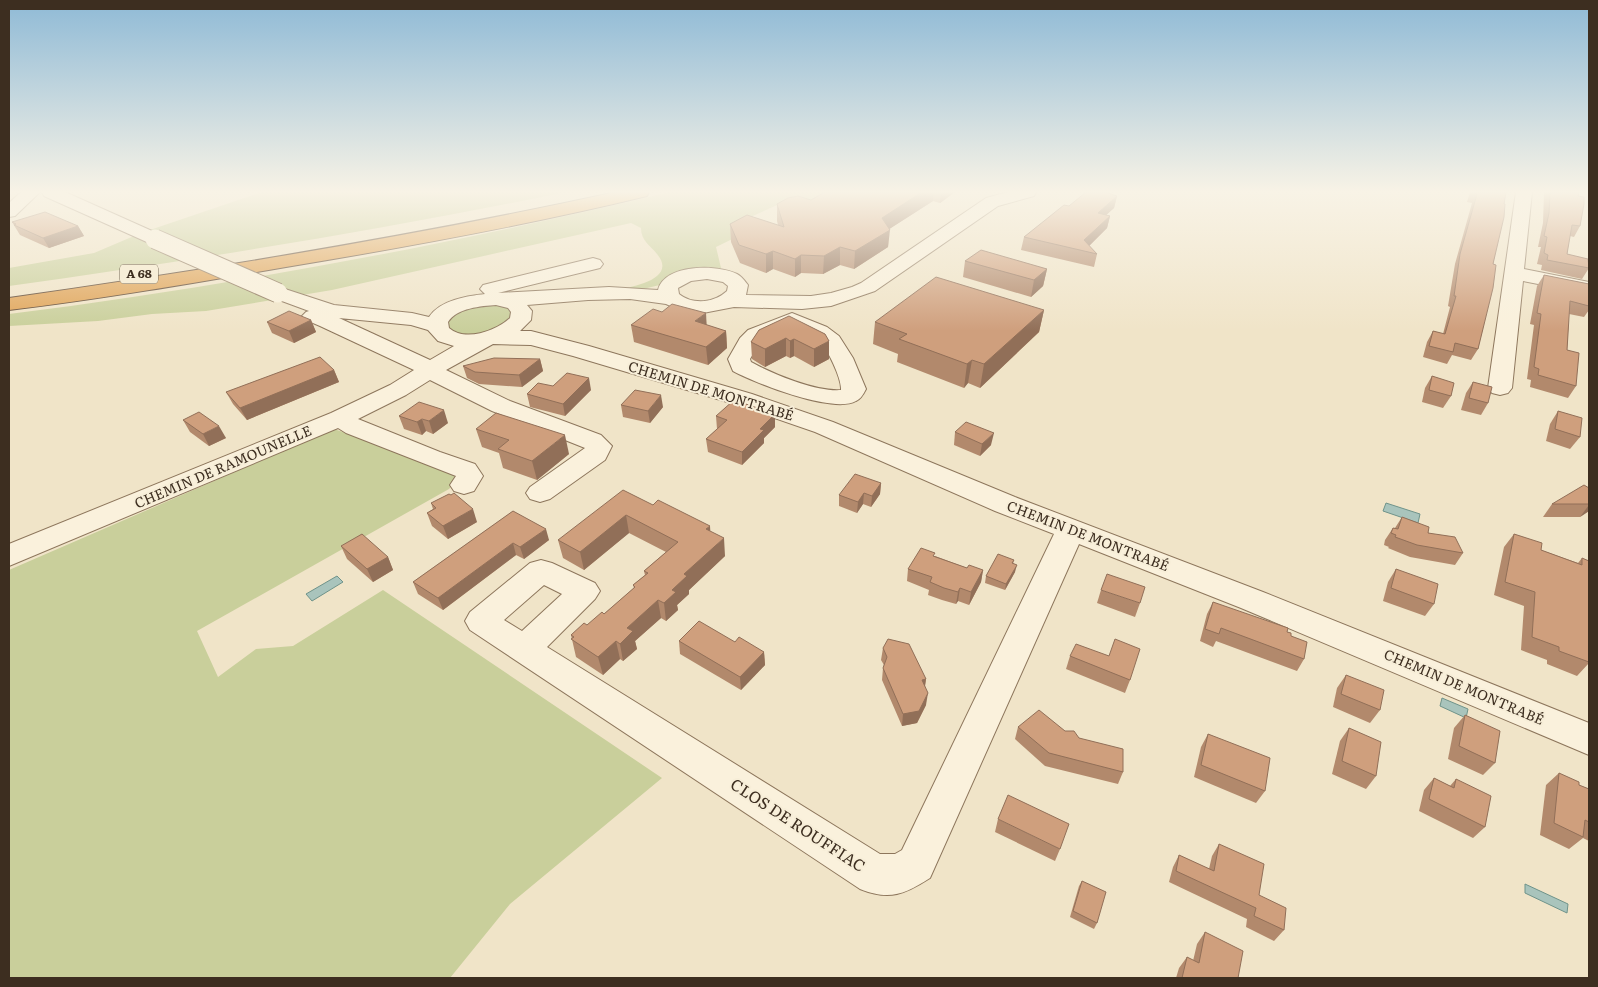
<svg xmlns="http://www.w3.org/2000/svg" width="1598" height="987" viewBox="0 0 1598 987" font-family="Literata,serif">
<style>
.green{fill:#c9cf9b}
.water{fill:#a9c4bc;stroke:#6f938a}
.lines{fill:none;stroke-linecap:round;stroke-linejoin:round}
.minor-casing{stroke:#8d765c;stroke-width:2}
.highway-casing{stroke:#5b4430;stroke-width:2}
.minor{fill:#faf1dc;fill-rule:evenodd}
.highway{fill:#e0a458;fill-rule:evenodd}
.minor-bridge-casing{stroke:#8d765c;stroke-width:21;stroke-linecap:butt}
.minor-bridge{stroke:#faf1dc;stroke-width:19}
.wall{fill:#b2896c}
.shaded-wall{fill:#916f58}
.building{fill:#cf9f7d;stroke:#916f58}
.labels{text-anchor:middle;stroke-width:4;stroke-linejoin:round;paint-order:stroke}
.shield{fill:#f7eed8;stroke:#756857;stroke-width:1}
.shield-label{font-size:12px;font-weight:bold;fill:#3d2e20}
.street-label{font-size:14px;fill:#3d2e20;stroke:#f7eed8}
.near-street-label{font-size:16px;fill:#3d2e20;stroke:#f7eed8}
</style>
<rect width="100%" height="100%" fill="#f0e4c8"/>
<g class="green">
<path d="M262 192H566C381 230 195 260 9 286V268L94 253 141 233Z"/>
<path d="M670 192H829L805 207 784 202 746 219 761 225 716 247 721 268 718 271 643 289 616 290C632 287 678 279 657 254 650 245 641 241 641 228L631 223 332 290 206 311 152 314 98 321 9 326V314C231 286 452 244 670 192Z"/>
<path d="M484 303 505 305 511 309V321C494 331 461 346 446 325L452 313Z"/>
<polygon points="334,429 460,472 460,477 449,489 197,631 218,677 256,649 293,646 383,590 662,778 510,904 450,978 9,978 9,570"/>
</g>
<g class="water">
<polygon points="1386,503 1420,514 1418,523 1383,511"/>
<polygon points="337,576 343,582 312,601 306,594"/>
<polygon points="1442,698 1468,709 1466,718 1440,706"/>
<polygon points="1525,884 1568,904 1567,913 1525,893"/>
</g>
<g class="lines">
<defs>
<g id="minor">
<polygon points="21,192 40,192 15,216 9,217 9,203"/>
<polygon points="42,192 65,192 161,235 164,239 161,243 155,244 149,243 44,196"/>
<path d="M1008 192H1036L1034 196 998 206 875 291 831 306 802 309 734 307 703 313 677 309 666 304 630 299 588 300 527 305 532 311 531 320 520 331H531L589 346 752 394 833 422 1015 497 1263 592 1589 723V755L1241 608 1079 544 930 878C905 894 890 901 860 889L470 630 465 621 470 612 530 563 541 560 552 563 595 583 600 591 595 599 547 647 880 854H895L902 850 1054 534 995 511 815 432 734 404 573 356 531 345 493 344 446 370 510 401 601 435 612 446 605 460 550 499 540 502 530 499 526 493 530 487 585 448 492 411 430 380 406 395 358 419 440 452 475 464 483 476 474 491 464 494 454 491 450 485 456 476 346 433 338 428 9 566V544L331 413 390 385 414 370 320 326 306 320 302 316 306 312 309 311 271 297 268 293 271 289 278 287 285 289 334 305 412 313 429 317C440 300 467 296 485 294L480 289 483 285 593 258 600 260 603 264 600 268 498 293 609 287 658 290C664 264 717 264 737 274 741 276 745 281 748 285L746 295 811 296 831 293 852 287 861 283 986 198ZM707 279 723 282 728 286 727 291C714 303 693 305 679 294L678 288 691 281ZM496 305 508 308 511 312 510 318C496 331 465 342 449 328L448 322C457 308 481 306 496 305ZM339 318 411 325 428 330 438 341 454 346 430 360ZM544 585 562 594 522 631 504 620Z"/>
<polygon points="1516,192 1532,192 1524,269 1589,282 1589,294 1523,281 1512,388 1508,393 1500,395 1492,393 1488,388"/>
<path d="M792 313 827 327 839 336 853 358 866 389C864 393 861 399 856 401 833 414 755 383 733 371L728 359 740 338 748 330ZM791 328C800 332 810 334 818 340 827 347 842 379 841 390 816 392 773 374 751 362L750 359C766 332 766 341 791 328Z"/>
</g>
<path id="highway" d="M616 192H649L647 196C528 225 407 247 286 267 194 283 101 299 9 310V298C213 269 415 236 616 192Z"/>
</defs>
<use href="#minor" class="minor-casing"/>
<use href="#highway" class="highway-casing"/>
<use href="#minor" class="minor"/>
<use href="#highway" class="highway"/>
<defs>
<polyline id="minor-bridge" points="155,239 278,293"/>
</defs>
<use href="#minor-bridge" class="minor-bridge-casing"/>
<use href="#minor-bridge" class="minor-bridge"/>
</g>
<g class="wall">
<polygon points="825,192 955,192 940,203 933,201 889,229 888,247 854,269 840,265 823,274 801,273 795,277 773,269 766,273 740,263 731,242 730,224 778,225 777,221 777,204 811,200"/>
<polygon points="1470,192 1506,192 1478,349 1471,360 1452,355 1447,364 1423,357 1427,342 1433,331 1443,334 1450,307 1448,306 1455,264 1472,203 1467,202"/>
<polygon points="1544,192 1579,192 1578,196 1580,226 1574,237 1570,236 1567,254 1589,268 1582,279 1541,270 1542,265 1537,264 1541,247 1538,247 1543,223"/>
<polygon points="1117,196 1114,208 1106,215 1110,216 1107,228 1089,246 1097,254 1094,267 1021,250 1024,237 1069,206"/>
<polygon points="12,222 78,226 84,236 49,248 20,235"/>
<polygon points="965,261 1047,269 1043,286 1031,297 963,277"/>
<polygon points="1544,275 1589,284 1589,310 1584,317 1569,314 1567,350 1576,386 1568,398 1530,387 1531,380 1527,379 1534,325 1530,324 1537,286"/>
<polygon points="1044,310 1039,332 980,388 968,383 964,388 897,362 898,354 873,344 875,322"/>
<polygon points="662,312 726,331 727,348 708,365 634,342 631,325"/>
<polygon points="789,316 829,359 814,367 794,356 790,358 786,356 765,367 752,359 751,342"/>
<polygon points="311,320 316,332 294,343 272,333 267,322"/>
<polygon points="540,359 543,371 522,387 479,384 467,378 463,366"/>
<polygon points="334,370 339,382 247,420 233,404 226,392"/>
<polygon points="1432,376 1451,396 1443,408 1422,402 1425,388"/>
<polygon points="1473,382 1488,403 1481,415 1461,410 1466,393"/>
<polygon points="553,386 591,390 565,416 530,407 527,394"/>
<polygon points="621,405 663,407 650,423 623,417"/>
<polygon points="1558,411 1580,437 1570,449 1546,441 1550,424"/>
<polygon points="775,414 775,427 764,438 764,443 742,465 708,452 706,439 717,429 716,416"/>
<polygon points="399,416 448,423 433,434 426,431 422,435 404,429"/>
<polygon points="183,420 226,438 209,446 190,432"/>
<polygon points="476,429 569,454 537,480 503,468 499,453 482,447"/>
<polygon points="955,432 991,445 980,456 954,445"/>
<polygon points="881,483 880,494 871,507 863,504 857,513 839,506 839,495"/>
<polygon points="1589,488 1589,511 1580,517 1543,517 1552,504"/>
<polygon points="431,503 477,522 448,539 432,526 427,513 433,509"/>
<polygon points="653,505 710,532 725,556 689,590 689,594 677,605 678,610 666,621 661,618 635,641 637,649 623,661 620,659 603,675 576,657 571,635 587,625 604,614 634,588 633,585 645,575 644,571 666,552 629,533 584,570 563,558 558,540"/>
<polygon points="513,511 549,540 524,559 516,555 443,610 418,594 413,582"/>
<polygon points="1402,517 1463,553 1455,565 1410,557 1388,548 1389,547 1384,545 1385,540 1393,528 1395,528"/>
<polygon points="1514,534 1541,550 1578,563 1582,558 1589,561 1589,663 1577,676 1547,664 1547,660 1521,650 1524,606 1494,595 1504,547"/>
<polygon points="341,546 388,557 393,570 373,582 347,559"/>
<polygon points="935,556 967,568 983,570 981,582 969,605 958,601 956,604 942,600 928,595 929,590 907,581 908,569"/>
<polygon points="1014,560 1013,564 1015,572 1005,590 985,583 986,576"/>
<polygon points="1396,569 1434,604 1425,616 1383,601 1388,582"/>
<polygon points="1101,590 1140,603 1135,617 1097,603"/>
<polygon points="1213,602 1287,632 1291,636 1304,659 1297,671 1216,641 1213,647 1200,641 1207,614"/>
<polygon points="679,641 735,642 764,652 765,665 741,690 680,654"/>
<polygon points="883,648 926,679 925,687 926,705 917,723 902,726 882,680 883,668 884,665 881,660"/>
<polygon points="1070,656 1109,656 1130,680 1125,693 1066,669"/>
<polygon points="1346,675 1380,710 1370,723 1333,707 1337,688"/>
<polygon points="1465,715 1495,763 1483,775 1448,759 1454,728"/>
<polygon points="1018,727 1065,731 1079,738 1123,772 1118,784 1045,766 1015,739"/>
<polygon points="1349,728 1376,776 1366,789 1332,774 1340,741"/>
<polygon points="1208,734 1265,791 1256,803 1194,777 1201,747"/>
<polygon points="1559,773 1579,785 1589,789 1589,841 1583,838 1569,849 1540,835 1546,785"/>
<polygon points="1434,778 1450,786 1456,779 1485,827 1473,838 1419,811 1424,790"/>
<polygon points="998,819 1060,849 1055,861 995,832"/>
<polygon points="1219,844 1259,895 1284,930 1274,941 1246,927 1247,919 1169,882 1173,867 1179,855 1209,869 1212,856"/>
<polygon points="1082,881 1097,923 1094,929 1070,917 1079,886"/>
<polygon points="1205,932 1238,978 1176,978 1179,968 1187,957 1193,961 1197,944"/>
</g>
<g class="shaded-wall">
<polygon points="922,192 934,192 933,201 880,235 882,218"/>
<polygon points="941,192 955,192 940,203"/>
<polygon points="1117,196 1114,208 1095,225 1098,213"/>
<polygon points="1110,216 1107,228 1084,251 1084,240"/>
<polygon points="78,226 84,236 49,248 43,238"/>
<polygon points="890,230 888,247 854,269 855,251"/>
<polygon points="840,247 840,265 823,274 824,256"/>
<polygon points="773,251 773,269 766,273 766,254"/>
<polygon points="801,255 801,273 795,277 795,259"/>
<polygon points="1047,269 1043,286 1031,297 1034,280"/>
<polygon points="1044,310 1039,332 980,388 984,364"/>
<polygon points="706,313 707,331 695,321"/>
<polygon points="311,320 316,332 294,343 289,331"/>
<polygon points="726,331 727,348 708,365 706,347"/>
<polygon points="786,338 786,356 765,367 765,349"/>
<polygon points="794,339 794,356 790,358 790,341"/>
<polygon points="829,341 829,359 814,367 814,349"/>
<polygon points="540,359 543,371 522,387 519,375"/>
<polygon points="972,360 968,383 964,388 967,364"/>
<polygon points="334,370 339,382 247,420 240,408"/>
<polygon points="589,378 591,390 565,416 563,404"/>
<polygon points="661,395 663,407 650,423 648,411"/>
<polygon points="444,410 448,423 433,434 429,421"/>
<polygon points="775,414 775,427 764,438 764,443 742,465 742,452 760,429"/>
<polygon points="422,419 426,431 422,435 417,422"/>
<polygon points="219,426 226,438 209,446 203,434"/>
<polygon points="994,433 991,445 980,456 982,444"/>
<polygon points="565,435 569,454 537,480 532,461"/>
<polygon points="881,483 880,494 871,507 872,496"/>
<polygon points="864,493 863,504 857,513 858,502"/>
<polygon points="1589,505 1589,511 1580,517"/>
<polygon points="473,509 477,522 448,539 443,526"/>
<polygon points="626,515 629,533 584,570 580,552"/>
<polygon points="710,526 711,544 706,529"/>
<polygon points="546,529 549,540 524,559 520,547"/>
<polygon points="724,538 725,556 689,590 689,594 677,605 678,610 666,621 664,603 672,590 684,574"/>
<polygon points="513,543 516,555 443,610 438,598"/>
<polygon points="388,557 393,570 373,582 367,569"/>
<polygon points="1017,565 1015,572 1005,590 1006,584"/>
<polygon points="983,570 981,582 969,605 971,592"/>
<polygon points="960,588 958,601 956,604 958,592"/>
<polygon points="658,600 661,618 635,641 637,649 623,661 620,644 627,628"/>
<polygon points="616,641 620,659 603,675 598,657"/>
<polygon points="764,652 765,665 741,690 740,677"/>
<polygon points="926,679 924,691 922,680"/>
<polygon points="928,693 926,705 917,723 902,726 903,714"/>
</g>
<g class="building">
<polygon points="825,192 922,192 882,218 890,230 855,251 840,247 824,256 801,255 795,259 773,251 766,254 739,245 730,224 747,215 784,227 777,204 788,198 798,196 811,200"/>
<polygon points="1086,192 1105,192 1117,196 1098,213 1110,216 1084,240 1097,254 1024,237 1064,205 1069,206"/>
<polygon points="1472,192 1506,192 1504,204 1505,204 1504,217 1493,264 1496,265 1493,288 1478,349 1455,343 1453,352 1429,346 1433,331 1445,334 1456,296 1454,296 1460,254 1477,194"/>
<polygon points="1550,192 1579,192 1578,196 1584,197 1584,204 1580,226 1572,225 1567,254 1588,259 1589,268 1547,260 1548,255 1544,253 1547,237 1544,236 1549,213"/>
<polygon points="45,212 78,226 43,238 14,225 16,224 12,222"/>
<polygon points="981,250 1047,269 1034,280 965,261"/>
<polygon points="1544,275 1589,284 1589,306 1570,301 1567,350 1579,353 1576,386 1538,375 1539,369 1534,367 1541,314 1537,313"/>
<polygon points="936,277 1044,310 984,364 972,360 967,364 899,339 907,334 875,322"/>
<polygon points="672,304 706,313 695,321 726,331 706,347 631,325 653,309 662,312"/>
<polygon points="289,311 311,320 289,331 267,322"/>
<polygon points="789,316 825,334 829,341 814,349 794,339 790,341 786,338 765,349 751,342 759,330"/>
<polygon points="320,357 334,370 240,408 226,392"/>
<polygon points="494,358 540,359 519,375 475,372 463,366"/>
<polygon points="567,373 589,378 563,404 527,394 538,383 553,386"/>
<polygon points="1432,376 1454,383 1451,396 1429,390"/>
<polygon points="1473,382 1492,387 1488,403 1469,398"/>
<polygon points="635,390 661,395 648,411 621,405"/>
<polygon points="734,400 775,414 760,429 764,430 742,452 706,439 727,420 716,416"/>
<polygon points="419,402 444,410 429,421 422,419 417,422 399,416"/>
<polygon points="1558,411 1582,418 1580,437 1555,429"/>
<polygon points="199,412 219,426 203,434 183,420"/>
<polygon points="496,413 565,435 532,461 498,449 509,440 476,429"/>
<polygon points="966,422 994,433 982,444 955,432"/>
<polygon points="855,474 881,483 872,496 864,493 858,502 839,495"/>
<polygon points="1584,485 1589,488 1589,504 1552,504"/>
<polygon points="623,490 653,505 658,500 710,526 706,529 724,538 684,574 687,576 672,590 676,592 664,603 658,600 627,628 633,631 620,644 616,641 598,657 571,639 574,637 571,635 584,623 587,625 602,612 604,614 635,587 633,585 648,573 644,571 678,542 626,515 580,552 558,540"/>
<polygon points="454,493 473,509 443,526 427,513 436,508 431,503 449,494 451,495"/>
<polygon points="513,511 546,529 520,547 513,543 438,598 413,582"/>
<polygon points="1402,517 1429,527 1428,533 1455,537 1463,553 1417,545 1395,537 1396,535 1391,533 1393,528 1398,529"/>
<polygon points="362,534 388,557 367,569 341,546"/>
<polygon points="1514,534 1542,543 1541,550 1582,565 1582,558 1589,561 1589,662 1559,651 1559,647 1532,637 1535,592 1505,582"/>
<polygon points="921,548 935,553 933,556 967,568 969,565 983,570 971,592 960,588 958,592 944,588 930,582 932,577 908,569"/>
<polygon points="998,554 1014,560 1012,563 1017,565 1006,584 986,576"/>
<polygon points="1396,569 1438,584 1434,604 1391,588"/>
<polygon points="1107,574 1145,587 1140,603 1101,590"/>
<polygon points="1213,602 1288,628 1287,632 1291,633 1291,636 1307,642 1304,659 1221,628 1219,634 1205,629"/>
<polygon points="699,621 735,642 739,637 764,652 740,677 679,641"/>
<polygon points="888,639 909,644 926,679 922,680 928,693 919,711 903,714 883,668 887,657 883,648"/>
<polygon points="1115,639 1140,649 1130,680 1070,656 1076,644 1109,656"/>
<polygon points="1346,675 1384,690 1380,710 1341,694"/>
<polygon points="1039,710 1065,731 1074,731 1079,738 1123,749 1123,772 1049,753 1018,727"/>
<polygon points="1465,715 1500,731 1495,763 1459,746"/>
<polygon points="1349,728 1381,742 1376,776 1342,761"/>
<polygon points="1208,734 1270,758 1265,791 1201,765"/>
<polygon points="1559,773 1579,782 1579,785 1589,789 1589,822 1585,820 1583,837 1554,823"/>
<polygon points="1434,778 1454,788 1456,779 1491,796 1485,827 1429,799"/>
<polygon points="1008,795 1069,824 1060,849 998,819"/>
<polygon points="1219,844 1264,864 1259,895 1286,908 1284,930 1254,916 1256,908 1176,871 1179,855 1214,871"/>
<polygon points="1082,881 1106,892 1097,923 1073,911"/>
<polygon points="1205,932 1243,951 1238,978 1182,978 1187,957 1199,963"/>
</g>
<linearGradient id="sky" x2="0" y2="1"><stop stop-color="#8fbad6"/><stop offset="0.58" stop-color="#f8f3e6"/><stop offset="1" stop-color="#f8f3e6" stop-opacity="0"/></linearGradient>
<rect width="1598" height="331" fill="url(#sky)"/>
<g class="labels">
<rect class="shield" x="120" y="264.5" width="38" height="19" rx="4"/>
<g class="shield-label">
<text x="139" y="278">A 68</text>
</g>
<g class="street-label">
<text transform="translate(711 391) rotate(17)" y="5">CHEMIN DE MONTRABÉ</text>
<text transform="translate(223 467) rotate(-23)" y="5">CHEMIN DE RAMOUNELLE</text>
<text transform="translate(1088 536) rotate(21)" y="5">CHEMIN DE MONTRABÉ</text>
<text transform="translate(1464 687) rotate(23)" y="5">CHEMIN DE MONTRABÉ</text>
</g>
<g class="near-street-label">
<text transform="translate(798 825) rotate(33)" y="6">CLOS DE ROUFFIAC</text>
</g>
</g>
<rect width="1598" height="987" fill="none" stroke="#3d2e20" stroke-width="20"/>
</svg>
